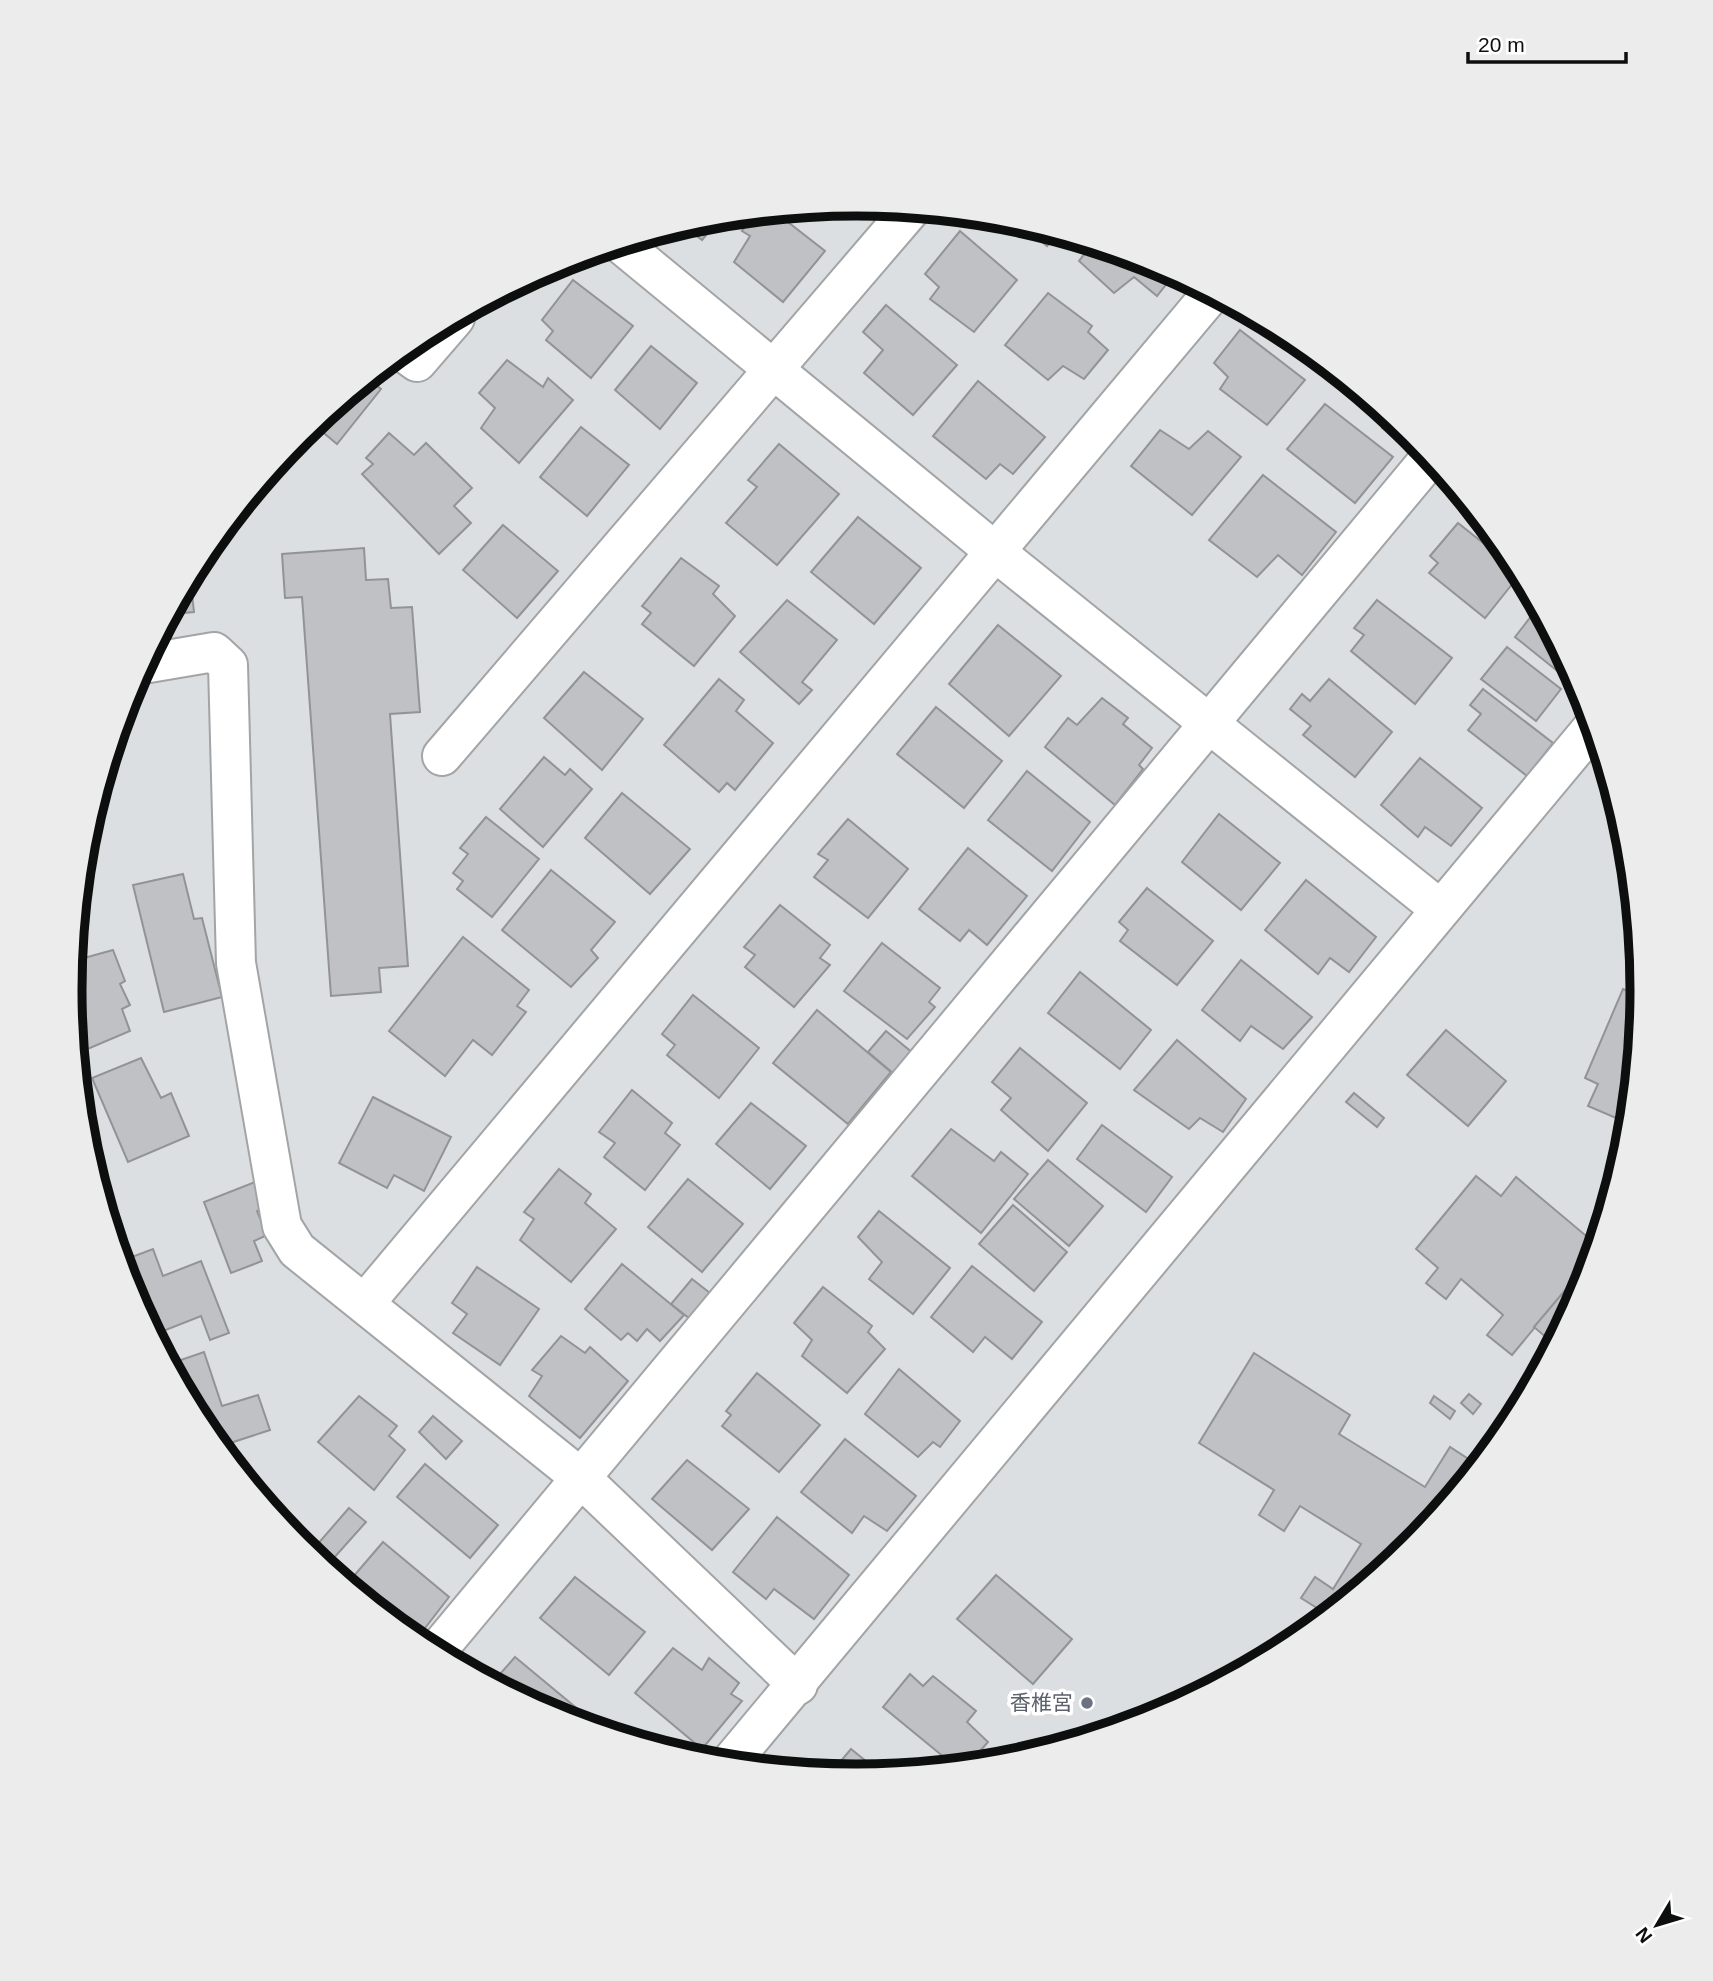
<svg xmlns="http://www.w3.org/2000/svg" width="1713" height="1981" viewBox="0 0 1713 1981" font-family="Helvetica,'Noto Sans JP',sans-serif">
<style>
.building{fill:#bfc1c4;stroke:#919395;stroke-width:2}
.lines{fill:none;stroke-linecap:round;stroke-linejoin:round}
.minor-casing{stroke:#a2a4a6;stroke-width:42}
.minor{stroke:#fff;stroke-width:38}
.worship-dot{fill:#6b7280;stroke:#fff;stroke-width:2.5}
.labels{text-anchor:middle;stroke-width:7;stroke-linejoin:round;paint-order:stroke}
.worship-label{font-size:21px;fill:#5b616d;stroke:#fff;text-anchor:end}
.rim{fill:none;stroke:#0d0e0e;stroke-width:9}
</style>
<rect width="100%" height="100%" fill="#dcdfe1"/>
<g class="building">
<polygon points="775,212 825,251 783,302 734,262 750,236 742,231 755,214"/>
<polygon points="721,217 702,240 683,225 703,219"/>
<polygon points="1017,221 1058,234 1047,246"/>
<polygon points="960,231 1017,280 974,332 930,299 939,287 925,274"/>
<polygon points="1092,244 1158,264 1175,273 1157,296 1134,277 1114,293 1079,261"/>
<polygon points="573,280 633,326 591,378 546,340 553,331 542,320"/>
<polygon points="1048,293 1092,326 1088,332 1108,350 1084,379 1063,366 1048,380 1005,345"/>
<polygon points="886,305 957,365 913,415 864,373 883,350 863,332"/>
<polygon points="1240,330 1305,380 1267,425 1220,389 1228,377 1214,363"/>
<polygon points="651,346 697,383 660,429 615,390"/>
<polygon points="507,360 543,387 548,378 573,400 519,463 481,428 495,408 479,393"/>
<polygon points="368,379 381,389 337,444 313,424"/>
<polygon points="978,381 1045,437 1013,474 1000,464 986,479 933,436"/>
<polygon points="1325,404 1393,457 1355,503 1287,449"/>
<polygon points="1392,417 1425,450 1417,458 1382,428"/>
<polygon points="581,427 629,465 587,516 540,477"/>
<polygon points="1160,430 1189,449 1208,431 1241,457 1192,515 1131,466"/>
<polygon points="389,433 414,455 426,443 472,488 454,506 471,523 439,554 362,474 373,464 366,458"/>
<polygon points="779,444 839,494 777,565 726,523 757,487 748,480"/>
<polygon points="1263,475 1336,532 1302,575 1278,555 1257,577 1209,540"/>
<polygon points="858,517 921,568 874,624 811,572"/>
<polygon points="1458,523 1521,573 1485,618 1429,573 1438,563 1430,556"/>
<polygon points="503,525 558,571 517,618 463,570"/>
<polygon points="364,548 366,580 388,579 391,608 412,607 420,712 390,714 408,966 379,968 381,992 331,996 302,597 285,598 282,554"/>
<polygon points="681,558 719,586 713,594 735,616 694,666 642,624 651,613 642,606"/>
<polygon points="190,577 194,612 170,614"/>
<polygon points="787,600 837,640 802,682 812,690 799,704 740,652"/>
<polygon points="1377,600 1452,658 1415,704 1351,651 1364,635 1354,628"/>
<polygon points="1539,606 1582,688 1581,690 1515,637"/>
<polygon points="998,625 1061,676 1009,736 949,684"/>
<polygon points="1507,647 1561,689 1536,721 1481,679"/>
<polygon points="584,672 643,719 602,770 544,718"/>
<polygon points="719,679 744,700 736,711 773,743 735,790 727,783 719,792 664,745"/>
<polygon points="1329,679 1392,732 1355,777 1303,735 1311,726 1290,709 1302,694 1310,701"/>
<polygon points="1483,689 1553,743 1527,776 1468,730 1481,714 1470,705"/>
<polygon points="1102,698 1128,718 1123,724 1152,748 1139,765 1143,769 1115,805 1045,747 1068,718 1077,725"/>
<polygon points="936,707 1002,761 964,808 897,754"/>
<polygon points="544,757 565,775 570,769 592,789 543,847 500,809"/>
<polygon points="1420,758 1482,808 1451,846 1425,827 1418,837 1381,805"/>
<polygon points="1027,771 1090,822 1052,871 988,820"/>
<polygon points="622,793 690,849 650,894 585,838"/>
<polygon points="1219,814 1280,863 1241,910 1182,862"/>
<polygon points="486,817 539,859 492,917 457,889 463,881 453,873 468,854 460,848"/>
<polygon points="848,819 908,869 868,918 814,877 828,860 818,854"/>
<polygon points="968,848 1027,896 987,945 969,930 960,941 919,909"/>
<polygon points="551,870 615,922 591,950 598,958 571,987 502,930"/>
<polygon points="183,874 194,919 202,918 222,997 164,1012 133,885"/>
<polygon points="1306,880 1376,937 1349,972 1330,958 1318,974 1265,930"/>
<polygon points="1147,888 1213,941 1177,985 1120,941 1128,930 1119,922"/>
<polygon points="780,905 830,945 820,958 830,965 794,1007 745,967 755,955 744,947"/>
<polygon points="463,937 529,990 517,1006 526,1012 492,1055 473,1040 445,1076 389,1031"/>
<polygon points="882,943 940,988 929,1002 935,1007 907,1039 844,991"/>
<polygon points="113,950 125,981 120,984 130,1005 122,1009 130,1031 78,1053 70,990 73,961"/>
<polygon points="1241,960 1312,1017 1283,1049 1251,1026 1240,1041 1202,1010"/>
<polygon points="1080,972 1151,1030 1120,1069 1048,1013"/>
<polygon points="1623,989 1642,997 1630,1124 1588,1106 1598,1084 1585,1078"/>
<polygon points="693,995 759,1048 719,1098 667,1055 675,1045 662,1034"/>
<polygon points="817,1010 891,1072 848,1124 773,1063"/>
<polygon points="1446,1030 1506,1081 1468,1126 1407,1075"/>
<polygon points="886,1031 919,1058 901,1080 868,1052"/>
<polygon points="1177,1040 1246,1099 1223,1132 1200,1118 1189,1129 1134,1090"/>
<polygon points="1020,1048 1087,1103 1048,1151 1001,1110 1011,1098 992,1082"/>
<polygon points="141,1058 161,1098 171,1093 189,1136 128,1162 92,1078"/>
<polygon points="632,1090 672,1123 665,1133 680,1145 645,1190 604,1157 615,1143 599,1132"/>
<polygon points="1354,1093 1384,1118 1377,1127 1346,1102"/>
<polygon points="373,1097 451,1137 424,1191 394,1175 387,1188 339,1163"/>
<polygon points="751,1103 806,1146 770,1189 716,1144"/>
<polygon points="1102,1125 1172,1177 1146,1212 1077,1159"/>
<polygon points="951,1129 994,1161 1001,1152 1028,1174 981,1233 912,1176"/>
<polygon points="1048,1160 1103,1206 1069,1246 1014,1199"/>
<polygon points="559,1169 591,1194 585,1203 616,1229 571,1282 520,1240 534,1219 524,1212"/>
<polygon points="1476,1176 1501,1196 1516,1177 1597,1245 1594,1256 1512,1355 1487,1335 1503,1315 1461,1279 1446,1299 1426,1283 1438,1268 1416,1249"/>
<polygon points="688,1179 743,1224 702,1272 648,1227"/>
<polygon points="255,1182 266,1208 257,1211 267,1235 254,1241 262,1261 231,1273 204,1202"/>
<polygon points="1013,1205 1067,1252 1034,1291 979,1244"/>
<polygon points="879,1211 950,1268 913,1314 869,1279 882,1262 858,1237"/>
<polygon points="153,1249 163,1276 201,1261 229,1333 210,1340 201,1316 153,1335 138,1306 121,1261"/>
<polygon points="1594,1256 1583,1292 1555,1345 1534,1327"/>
<polygon points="622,1264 684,1315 660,1341 647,1329 637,1341 628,1333 621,1340 585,1309"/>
<polygon points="972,1266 1042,1322 1012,1359 985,1337 973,1352 931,1317"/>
<polygon points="477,1267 539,1309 500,1365 453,1333 467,1314 452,1303"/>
<polygon points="692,1279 724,1304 704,1330 671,1304"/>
<polygon points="823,1287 872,1326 868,1332 885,1349 847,1393 802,1356 812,1340 794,1323"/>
<polygon points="561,1336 585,1353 590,1347 628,1381 580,1438 529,1396 542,1376 532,1370"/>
<polygon points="204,1352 222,1406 258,1395 270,1430 218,1447 202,1427 169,1364"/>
<polygon points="1254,1353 1350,1415 1339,1434 1425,1487 1450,1447 1479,1466 1412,1547 1304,1636 1320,1610 1301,1598 1315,1577 1333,1589 1361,1544 1300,1506 1284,1531 1259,1515 1274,1490 1199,1443"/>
<polygon points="899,1369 960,1421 940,1447 933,1442 918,1457 865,1414"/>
<polygon points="757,1373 820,1425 779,1472 722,1426 731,1415 726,1411"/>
<polygon points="1469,1394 1481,1404 1473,1414 1461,1403"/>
<polygon points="359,1396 397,1426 389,1436 405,1450 374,1490 318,1442"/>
<polygon points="1434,1396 1455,1411 1450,1419 1430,1403"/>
<polygon points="433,1416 462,1441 446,1459 419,1432"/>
<polygon points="845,1439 916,1496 887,1531 864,1516 852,1533 801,1492"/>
<polygon points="687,1460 749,1509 712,1550 652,1499"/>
<polygon points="425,1464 498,1525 470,1558 397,1497"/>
<polygon points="349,1508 366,1522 332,1560 316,1546"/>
<polygon points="777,1517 849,1575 814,1619 774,1589 766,1599 733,1572"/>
<polygon points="383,1542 449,1597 415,1641 347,1584"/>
<polygon points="996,1575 1072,1639 1033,1684 957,1619"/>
<polygon points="575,1577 645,1632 609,1675 540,1618"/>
<polygon points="673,1648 702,1670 709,1658 739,1683 731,1694 742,1701 702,1749 635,1693"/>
<polygon points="515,1657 580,1711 571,1722 555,1717 492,1683"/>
<polygon points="910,1674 923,1686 933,1676 976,1711 967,1722 988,1742 967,1766 956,1767 883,1707"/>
<polygon points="851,1749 882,1774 856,1777 830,1774"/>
</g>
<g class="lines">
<defs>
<g id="minor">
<polyline points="621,244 993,550 1440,909"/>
<polyline points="402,351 417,362 455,318"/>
<polyline points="143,664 214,652 228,665 236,963 282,1226 297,1250 581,1478 798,1685"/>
<polyline points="442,756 911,209"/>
<polyline points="365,1303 1212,293"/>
<polyline points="435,1653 1431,457"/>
<polyline points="729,1764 1594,726"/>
</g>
</defs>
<use href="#minor" class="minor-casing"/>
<use href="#minor" class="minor"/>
</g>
<circle class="worship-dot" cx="1087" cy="1703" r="7"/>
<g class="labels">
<g class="worship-label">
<text x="1073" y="1710">香椎宮</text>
</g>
</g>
<path d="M0 0H1713V1981H0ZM82 990a774 774 0 1 1 1548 0a774 774 0 1 1-1548 0Z" fill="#ececec" fill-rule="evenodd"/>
<path class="rim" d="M82 990a774 774 0 1 1 1548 0a774 774 0 1 1-1548 0Z"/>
<g transform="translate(1657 1925) rotate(232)" stroke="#ffffff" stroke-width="5" paint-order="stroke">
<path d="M0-5L12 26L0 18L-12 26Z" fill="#0d0e0e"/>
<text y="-10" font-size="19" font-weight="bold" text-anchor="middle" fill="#0d0e0e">N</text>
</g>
<path d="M1468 52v10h158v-10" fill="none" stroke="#0d0e0e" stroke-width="3.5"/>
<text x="1478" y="52" font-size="21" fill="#0d0e0e" stroke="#ffffff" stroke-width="5" paint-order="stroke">20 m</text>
</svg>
